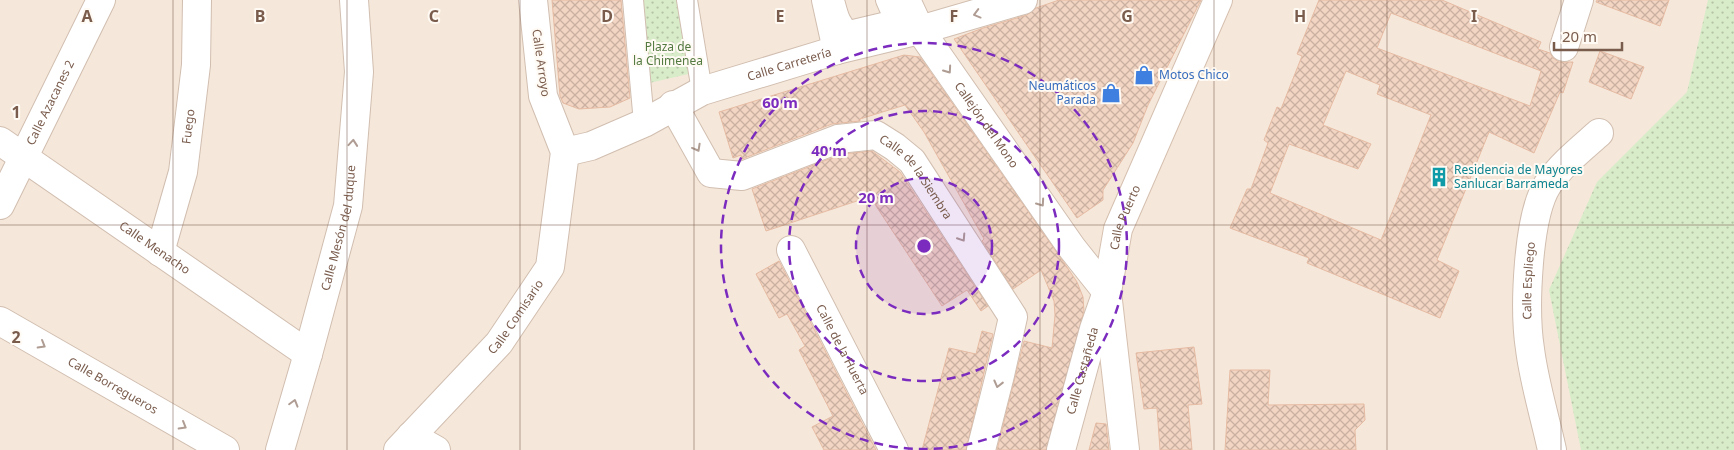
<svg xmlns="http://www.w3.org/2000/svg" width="1734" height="450" viewBox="0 0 1734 450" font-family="'Noto Sans',sans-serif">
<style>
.residential{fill:#f5e8da}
.grass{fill:url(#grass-dots)}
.building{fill:url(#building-cross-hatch);stroke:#e6bba3;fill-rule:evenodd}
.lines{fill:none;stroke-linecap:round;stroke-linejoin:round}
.pedestrian-casing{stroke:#d1beb0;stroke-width:22}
.minor-casing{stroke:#d1beb0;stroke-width:30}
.tertiary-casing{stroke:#d1beb0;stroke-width:30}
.secondary-casing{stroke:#d6c0b0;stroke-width:30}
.pedestrian{stroke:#fff;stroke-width:20}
.minor{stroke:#fff;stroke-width:28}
.tertiary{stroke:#fff;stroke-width:28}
.secondary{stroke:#fff;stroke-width:28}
.oneway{stroke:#af9d94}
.grid{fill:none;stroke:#7a5c4d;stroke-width:1;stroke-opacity:0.55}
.ring{fill:none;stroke:#7b2cbf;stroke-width:2.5;stroke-dasharray:9 6}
.labels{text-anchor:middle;stroke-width:4;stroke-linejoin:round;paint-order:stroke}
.park-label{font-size:12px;fill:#537a41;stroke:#fffaf3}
.street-label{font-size:12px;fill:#7a5c4d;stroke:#fffaf3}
.shop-label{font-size:12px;fill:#366cbe;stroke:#fffaf3;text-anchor:start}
.culture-label{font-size:12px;fill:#0d838f;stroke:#fffaf3;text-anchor:start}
.grid-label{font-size:16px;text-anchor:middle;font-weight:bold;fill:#7a5c4d;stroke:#fffaf3;stroke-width:4;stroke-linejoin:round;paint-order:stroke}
.centre{fill:#7b2cbf;stroke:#fffaf3;stroke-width:2.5}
.ring-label{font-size:15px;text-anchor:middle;font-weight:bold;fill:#7b2cbf;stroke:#fffaf3;stroke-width:4;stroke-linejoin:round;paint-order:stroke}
</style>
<defs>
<pattern id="grass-dots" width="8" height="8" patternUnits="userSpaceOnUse" patternTransform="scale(1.25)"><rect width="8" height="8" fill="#d8ecc9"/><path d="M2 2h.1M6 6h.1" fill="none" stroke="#b4c2a5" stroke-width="1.8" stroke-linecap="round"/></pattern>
<pattern id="building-cross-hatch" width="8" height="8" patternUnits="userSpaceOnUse" patternTransform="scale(1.25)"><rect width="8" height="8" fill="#f3d5c3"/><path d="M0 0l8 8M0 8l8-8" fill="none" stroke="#cab0a1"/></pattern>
</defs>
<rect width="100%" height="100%" fill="#fdf6ec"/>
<rect class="residential" x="0" y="0" width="1734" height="450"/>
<g class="grass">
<polygon points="641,0 681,0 697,72 645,84"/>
<polygon points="1708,0 1734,0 1734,450 1581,450 1549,290 1597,182 1687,92"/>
</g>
<g class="building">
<polygon points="552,0 621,0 630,98 610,107 579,109 563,103 560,96"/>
<polygon points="1059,0 1201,0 1148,105 1133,143 1103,190 1103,200 1077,218 954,39 983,28 1027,15 1036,8"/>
<path d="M1319 0H1442L1541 42 1538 49 1550 53 1553 58 1559 62H1573L1563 93 1560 92 1534 153 1489 132 1437 260 1459 271 1440 318 1307 263 1309 258 1230 228 1247 189H1251L1268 143 1264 140 1277 107 1281 109 1302 56 1297 54ZM1391 13 1541 71 1530 106 1377 48ZM1346 71 1380 85 1377 94 1431 115 1381 240 1270 193 1289 144 1358 169 1371 144 1323 125Z"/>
<polygon points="1597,0 1669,0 1660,26 1596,2"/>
<polygon points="1600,51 1644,67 1631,99 1589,82"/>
<polygon points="904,55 920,57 1069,270 1077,282 1083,297 1084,311 1046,450 997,450 1024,341 1052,348 1055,315 1054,301 1041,270 1013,289 982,241 984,239 924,132 905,105 860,119 860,121 832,124 742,159 741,155 733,158 719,112"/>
<polygon points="872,151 900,172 988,306 981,311 967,290 942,306 876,206 872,196 766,231 752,189 842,154"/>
<polygon points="779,261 876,450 824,450 812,427 833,416 799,350 805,346 787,314 779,318 756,274"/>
<polygon points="982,331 993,334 966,450 922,450 949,348 976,354"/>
<polygon points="1194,347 1202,404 1188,405 1192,450 1160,450 1157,408 1144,409 1136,353"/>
<polygon points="1230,370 1270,370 1268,405 1364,404 1365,420 1355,430 1356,450 1225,450"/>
<polygon points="1096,423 1106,424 1109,450 1089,450"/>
</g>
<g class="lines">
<defs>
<g id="pedestrian">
<polyline points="633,0 644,123"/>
<polyline points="687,0 702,91"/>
<path d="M835 4C838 15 840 24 849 31L887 22 893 16 886 0"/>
</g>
<g id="minor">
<polyline points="826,0 837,50"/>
<polyline points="1564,47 1579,0"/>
<path id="s1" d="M673 105 711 173 742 176 838 139 876 135 895 147 912 161 1013 317 1000 375 981 450"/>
<path id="s2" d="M0 141 308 354"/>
<path id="s3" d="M565 152 591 146 644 123 702 91 837 50 920 30 1023 0"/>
<path id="s4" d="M0 205 101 0"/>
<path id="s5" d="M791 250 894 450"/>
<path id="s6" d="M160 252 183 172 196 65 197 0"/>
<path id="s7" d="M0 321 225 450"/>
<polyline points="411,436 436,450"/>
<path id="s8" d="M280 450 308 354 348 206 359 72 354 0"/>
<path id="s9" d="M398 450 499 343 550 267 565 152 543 96 533 0"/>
<path id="s10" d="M1061 450 1094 329 1107 292"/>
<path id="s11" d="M1552 450C1545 417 1534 382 1530 349 1524 311 1527 216 1548 184 1562 164 1581 149 1599 133"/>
</g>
<g id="tertiary">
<path id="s12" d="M906 0 920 30 1072 248 1107 292"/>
</g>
<g id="secondary">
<path id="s13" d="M1125 450 1107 292 1118 229 1218 0"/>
</g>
</defs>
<use href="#pedestrian" class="pedestrian-casing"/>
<use href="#minor" class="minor-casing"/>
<use href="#tertiary" class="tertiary-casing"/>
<use href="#secondary" class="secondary-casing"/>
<use href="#pedestrian" class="pedestrian"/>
<use href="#minor" class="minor"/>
<use href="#tertiary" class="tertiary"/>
<use href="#secondary" class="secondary"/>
</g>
<defs><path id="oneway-chevron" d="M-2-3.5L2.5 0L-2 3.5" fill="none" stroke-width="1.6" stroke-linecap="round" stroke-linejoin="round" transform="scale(1.25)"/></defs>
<g class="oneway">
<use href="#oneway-chevron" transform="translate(977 14) rotate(165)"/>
<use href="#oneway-chevron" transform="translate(948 70) rotate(55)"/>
<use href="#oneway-chevron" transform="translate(353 143) rotate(-85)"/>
<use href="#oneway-chevron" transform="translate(697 148) rotate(61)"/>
<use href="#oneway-chevron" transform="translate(1041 203) rotate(55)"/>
<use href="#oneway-chevron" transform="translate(962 238) rotate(57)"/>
<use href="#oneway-chevron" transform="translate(42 345) rotate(30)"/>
<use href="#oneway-chevron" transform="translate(998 384) rotate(104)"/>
<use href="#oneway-chevron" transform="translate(294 403) rotate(-74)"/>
<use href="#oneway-chevron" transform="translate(183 426) rotate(30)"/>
</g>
<path class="grid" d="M173 0V450M347 0V450M520 0V450M694 0V450M867 0V450M1040 0V450M1214 0V450M1387 0V450M1561 0V450M0 225H1734"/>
<circle cx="924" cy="246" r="68" fill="#7b2cbf" fill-opacity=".12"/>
<g class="ring">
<circle cx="924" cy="246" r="68"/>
<circle cx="924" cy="246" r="135"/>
<circle cx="924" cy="246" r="203"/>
</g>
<defs>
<symbol id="shop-bare" viewBox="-9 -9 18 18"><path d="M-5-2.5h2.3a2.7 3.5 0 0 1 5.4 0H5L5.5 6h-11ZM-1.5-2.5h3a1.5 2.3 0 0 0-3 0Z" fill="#3f7fe0" stroke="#fffaf3" stroke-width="2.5" paint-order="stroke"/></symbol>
<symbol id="building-bare" viewBox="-9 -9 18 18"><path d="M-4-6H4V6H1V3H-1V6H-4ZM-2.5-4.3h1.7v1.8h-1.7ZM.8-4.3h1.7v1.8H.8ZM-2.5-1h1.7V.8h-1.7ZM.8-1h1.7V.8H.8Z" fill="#0f9aa8" stroke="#fffaf3" stroke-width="2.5" paint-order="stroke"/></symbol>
</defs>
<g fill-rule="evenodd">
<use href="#shop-bare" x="1130" y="61" width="28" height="28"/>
<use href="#shop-bare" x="1097" y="79" width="28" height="28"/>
<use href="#building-bare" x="1425" y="163" width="28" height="28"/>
</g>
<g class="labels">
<g class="park-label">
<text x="668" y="51">Plaza de<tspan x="668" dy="14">la Chimenea</tspan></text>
</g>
<g class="street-label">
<text transform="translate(541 63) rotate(82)" y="4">Calle Arroyo</text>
<text dy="4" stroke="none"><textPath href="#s3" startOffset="242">Calle Carretería</textPath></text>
<text dy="4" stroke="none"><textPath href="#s4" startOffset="114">Calle Azacanes 2</textPath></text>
<text dy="4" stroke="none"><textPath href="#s12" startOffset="149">Callejón del Mono</textPath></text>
<text dy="4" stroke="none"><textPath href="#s6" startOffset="129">Fuego</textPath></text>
<text dy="4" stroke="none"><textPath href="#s1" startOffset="309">Calle de la Siembra</textPath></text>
<text dy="4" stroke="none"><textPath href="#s13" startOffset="236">Calle Puerto</textPath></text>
<text dy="4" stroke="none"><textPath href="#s8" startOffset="230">Calle Mesón del duque</textPath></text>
<text dy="4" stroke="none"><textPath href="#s2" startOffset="188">Calle Menacho</textPath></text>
<text dy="4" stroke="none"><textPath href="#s11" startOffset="172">Calle Espliego</textPath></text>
<text dy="4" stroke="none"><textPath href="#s9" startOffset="178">Calle Comisario</textPath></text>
<text dy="4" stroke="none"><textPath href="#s5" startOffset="112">Calle de la Huerta</textPath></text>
<text dy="4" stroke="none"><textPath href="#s10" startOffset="82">Calle Castañeda</textPath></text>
<text dy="4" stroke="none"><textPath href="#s7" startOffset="130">Calle Borregueros</textPath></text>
</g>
<g class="shop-label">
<text x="1159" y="79">Motos Chico</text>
<text x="1096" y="90" text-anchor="end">Neumáticos<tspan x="1096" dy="14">Parada</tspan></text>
</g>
<g class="culture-label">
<text x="1454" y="174">Residencia de Mayores<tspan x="1454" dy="14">Sanlucar Barrameda</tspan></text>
</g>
</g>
<g class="grid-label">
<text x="87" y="22">A</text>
<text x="260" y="22">B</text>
<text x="434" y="22">C</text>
<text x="607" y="22">D</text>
<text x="780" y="22">E</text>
<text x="954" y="22">F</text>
<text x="1127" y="22">G</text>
<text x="1300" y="22">H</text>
<text x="1474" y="22">I</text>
<text x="16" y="118">1</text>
<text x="16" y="343">2</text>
</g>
<circle cx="924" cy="246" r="8" class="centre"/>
<g class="ring-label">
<text x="780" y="108">60 m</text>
<text x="829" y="156">40 m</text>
<text x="876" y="203">20 m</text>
</g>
<path d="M1554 42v8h68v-8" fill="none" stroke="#7a5c4d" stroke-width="2.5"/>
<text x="1562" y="42" font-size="15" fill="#7a5c4d" stroke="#fffaf3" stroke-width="4" paint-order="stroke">20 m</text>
</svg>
